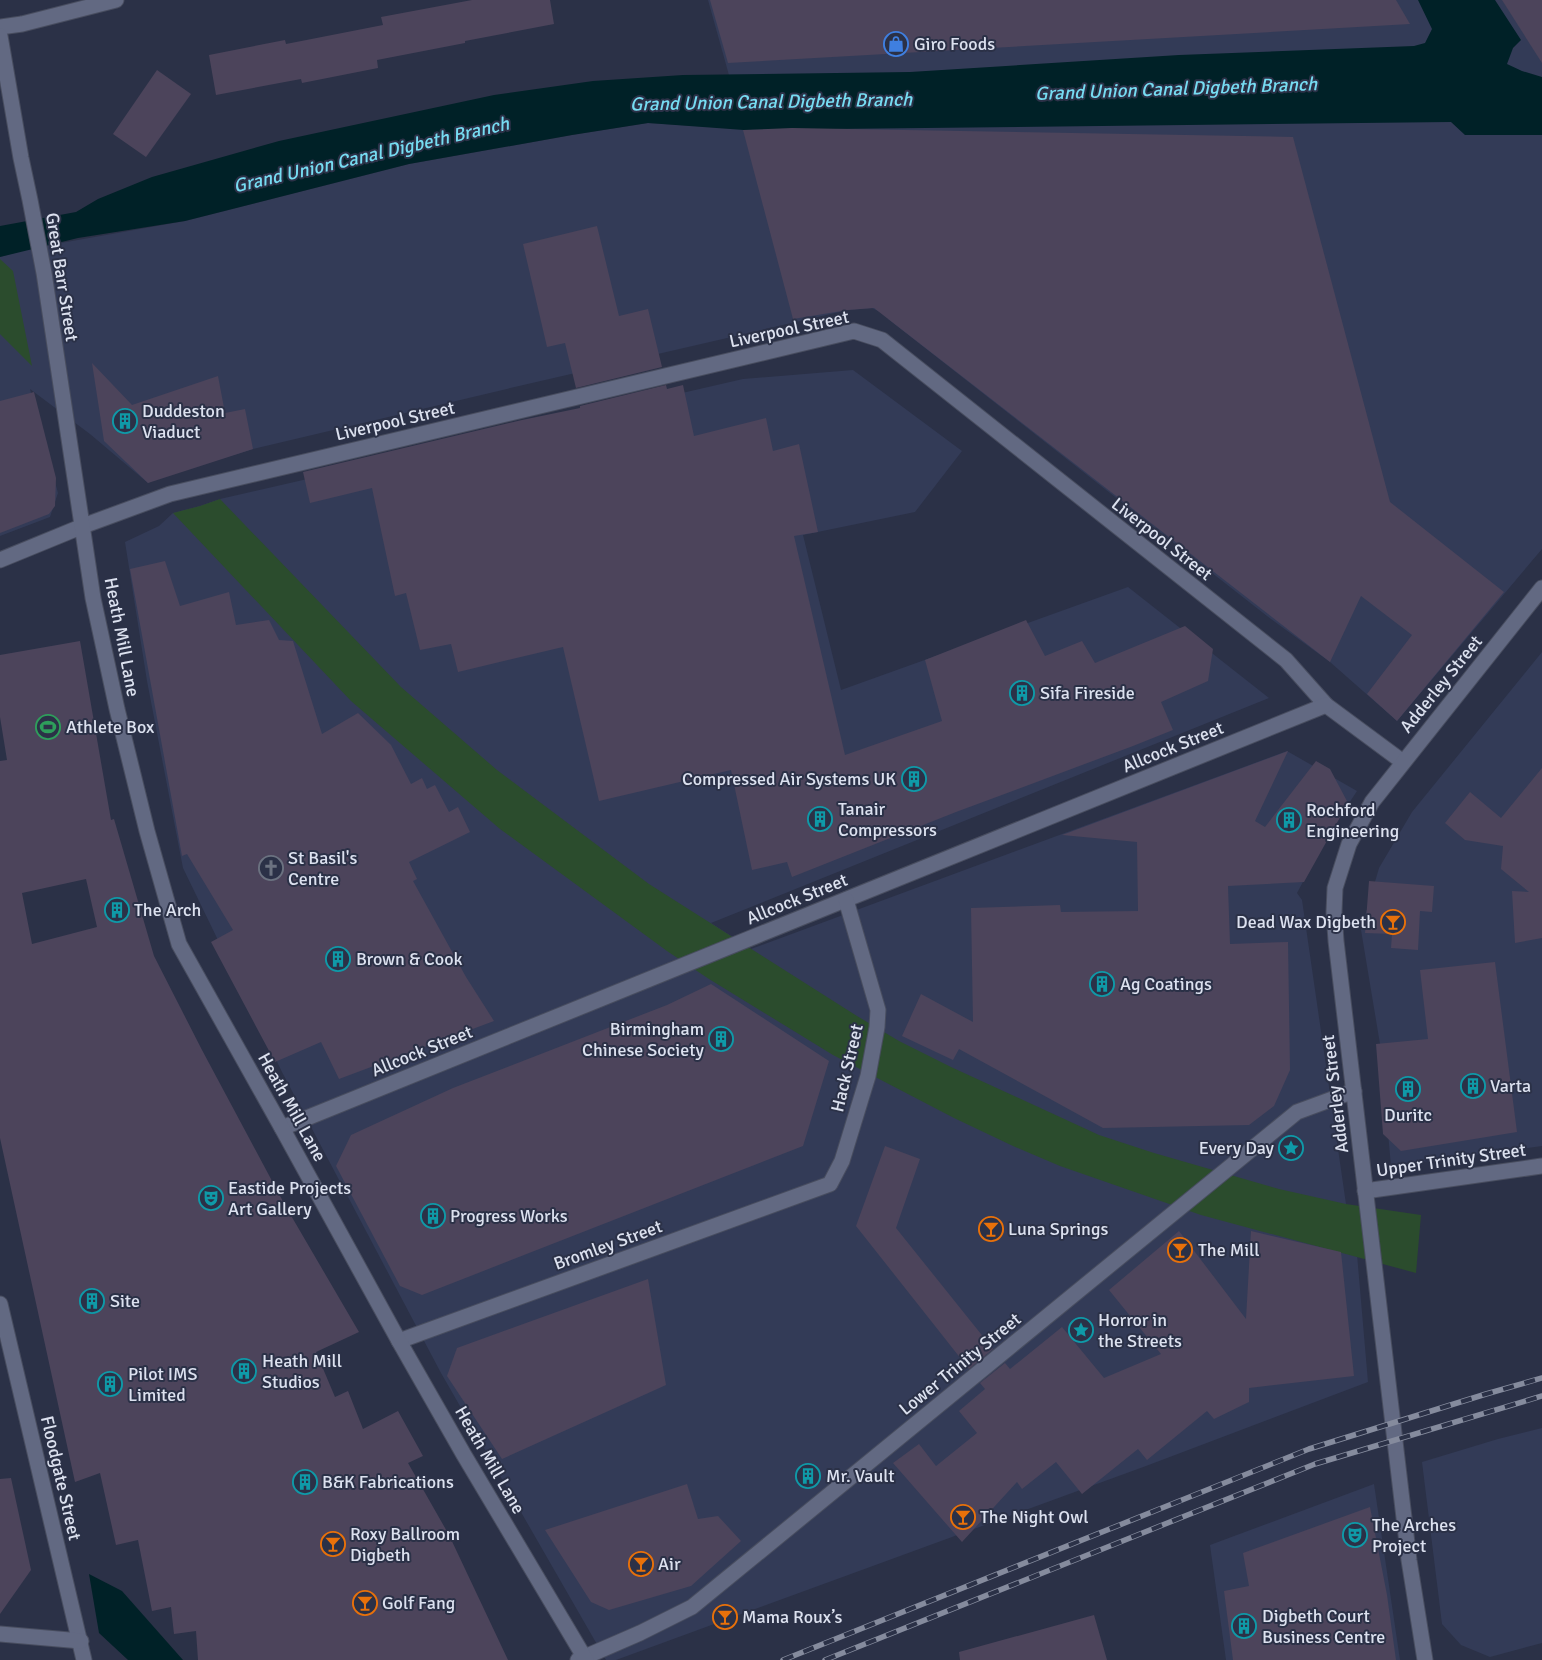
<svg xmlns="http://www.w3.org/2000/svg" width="1542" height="1660" viewBox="0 0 1542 1660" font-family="Signika,sans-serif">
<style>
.built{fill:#333b57}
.green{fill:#2b4c2d}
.water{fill:#002127}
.building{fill:#4c445b;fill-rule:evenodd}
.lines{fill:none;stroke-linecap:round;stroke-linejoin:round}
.street-casing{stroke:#484d5f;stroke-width:17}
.secondary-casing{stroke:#484d5f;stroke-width:17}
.street{stroke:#626982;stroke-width:15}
.secondary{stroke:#626982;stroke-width:15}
.rail-casing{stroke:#858b9d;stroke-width:5.5}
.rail{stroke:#2b3147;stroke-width:4;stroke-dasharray:11;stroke-linecap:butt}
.labels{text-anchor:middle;stroke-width:4;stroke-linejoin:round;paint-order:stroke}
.poi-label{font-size:18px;fill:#dce1ef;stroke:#2b3147;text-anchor:start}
.street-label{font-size:18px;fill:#dce1ef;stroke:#2b3147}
.water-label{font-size:19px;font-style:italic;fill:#76dcf2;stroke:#2b3147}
</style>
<rect width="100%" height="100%" fill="#2b3147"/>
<g class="built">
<polygon points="708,0 1542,0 1542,549 1397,721 1330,662 1267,616 888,319 888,316 872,308 848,310 519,386 253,449 162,477 148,483 90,434 30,389 58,493 50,517 0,536 0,257 27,249 185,221 409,164 572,135 648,123 744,129"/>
<polygon points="853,370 962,451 915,512 803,535 841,690 1128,587 1269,698 711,923 751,949 1287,751 1357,791 1327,837 1297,893 1302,900 1346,1204 1355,1231 1368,1382 1146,1466 616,1660 606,1660 441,1373 282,1072 183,868 147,681 125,542 159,526 173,513 200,506 220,499 743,379"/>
<polygon points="1542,652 1542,1146 1391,1166 1380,1044 1361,930 1379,868 1412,812"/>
<polygon points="1542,1428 1542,1643 1490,1657 1461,1645 1442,1624 1422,1462 1498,1439"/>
<polygon points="1374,1484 1400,1660 1226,1660 1210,1545"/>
</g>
<g class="green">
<polygon points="0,259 13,271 32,366 0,334"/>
<polygon points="220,499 401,687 497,770 649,884 857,1016 899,1041 951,1067 1099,1135 1154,1153 1279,1189 1346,1204 1421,1215 1416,1273 1201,1215 1060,1166 1013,1146 954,1118 833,1055 709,979 667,951 500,829 351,701 173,513 200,506"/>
</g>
<g class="water">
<polygon points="1418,0 1495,0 1521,40 1513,48 1507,64 1522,71 1542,77 1542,135 1465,135 1451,122 744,130 648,123 572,135 409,164 185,221 78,238 0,257 0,226 76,212 98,199 152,177 279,141 494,95 593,81 683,75 910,72 1179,55 1414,46 1425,43 1432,29"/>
<polygon points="89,1574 122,1591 183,1660 128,1660 99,1633"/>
</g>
<g class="building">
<polygon points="472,0 550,0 554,24 465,41 465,43 377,60 378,68 302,83 301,79 216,95 209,55 285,40 286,44 383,25 381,17"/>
<polygon points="710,0 1396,0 1410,24 728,63"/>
<polygon points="1502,0 1542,0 1542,63"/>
<polygon points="157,70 191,94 146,157 113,134"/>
<polygon points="792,128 1293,137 1390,502 1504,592 1397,721 1367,694 1412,635 1361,596 1330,662 874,308 848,310 793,319 743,130"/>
<polygon points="597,226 619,316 648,309 662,367 576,388 565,343 547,347 523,244"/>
<polygon points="92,363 132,405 218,376 225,413 245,409 253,449 148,483 104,441"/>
<polygon points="666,385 667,389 683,385 694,436 766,418 773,451 799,444 818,532 794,536 845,755 942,721 925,660 1026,620 1045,656 1082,641 1095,663 1185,626 1213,649 1208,681 1161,702 1173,730 1133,746 956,812 792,877 787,862 752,870 731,770 599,801 563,647 458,672 451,644 420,650 406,593 395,596 372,488 310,503 303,472 522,420 580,408 580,406"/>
<polygon points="34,392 56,478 55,506 49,514 0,533 0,401"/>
<polygon points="165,561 180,606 229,592 236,625 269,620 279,640 293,641 322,734 358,713 391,745 411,784 422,778 427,789 435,785 449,812 458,807 470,832 409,862 417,879 413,881 466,977 494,1021 339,1079 321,1042 275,1062 211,942 233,930 187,854 182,856 130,569"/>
<path d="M80 641 111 820 114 819 154 956 202 1050 286 1207 359 1332 316 1352 335 1397 348 1391 363 1429 398 1411 423 1456 408 1463 449 1535 508 1660H198L196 1631 174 1634 171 1607 152 1611 138 1540 116 1545 100 1473 75 1482 0 1138V761L7 760 0 717V655ZM86 879 97 927 32 944 22 893Z"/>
<polygon points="1288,751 1255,821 1265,827 1316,761 1330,769 1348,803 1304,882 1228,886 1230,944 1288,942 1290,1070 1274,1106 1249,1125 1103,1128 959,1049 953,1060 902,1036 921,994 973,1022 971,908 1060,905 1061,912 1138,911 1137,842 1062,835"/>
<polygon points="1542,768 1542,938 1515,943 1512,891 1529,892 1501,869 1503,846 1465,840 1445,823 1470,792 1501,818"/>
<polygon points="1369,881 1434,886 1432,912 1420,911 1418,950 1391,948 1392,934 1365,933"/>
<polygon points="1495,962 1517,1132 1401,1151 1383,1134 1376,1044 1428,1039 1420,970"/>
<polygon points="711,984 829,1061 803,1146 422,1295 400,1286 336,1166 351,1135 453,1088 667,1005"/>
<polygon points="885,1146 920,1159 896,1228 993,1349 969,1369 856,1226"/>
<polygon points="1179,1231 1246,1319 1251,1231 1341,1252 1354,1376 1249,1388 1249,1402 1214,1419 1207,1411 1147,1460 1138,1449 1082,1494 1056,1462 1022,1489 1017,1482 962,1542 893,1463 919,1444 936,1466 977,1433 959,1411 985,1389 980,1383 1005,1363 1010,1369 1062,1327 1104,1378 1161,1354 1109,1290"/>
<polygon points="648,1279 666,1385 502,1459 447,1376 457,1348"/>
<polygon points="11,1478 31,1570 0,1614 0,1479"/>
<polygon points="687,1484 698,1519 718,1516 741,1541 691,1586 609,1610 591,1602 545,1530"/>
<polygon points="1370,1507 1387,1595 1396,1660 1233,1660 1224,1591 1249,1586 1243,1553"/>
<polygon points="1094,1615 1107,1660 960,1660 959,1652"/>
</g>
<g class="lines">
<defs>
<g id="street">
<polyline points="0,27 22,24 116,0"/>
<polyline points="0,560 83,526 170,494 854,331 882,340 1286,660 1326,705 1403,762"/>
<polyline points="282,1128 1326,705"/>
<polyline points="1365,1191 1542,1166"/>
<polyline points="0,1304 84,1660"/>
<polyline points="399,1341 830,1184 842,1161 868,1076 877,1027 878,1010 846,900"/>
<polyline points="0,1634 81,1641"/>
<polyline points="578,1660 640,1633 692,1607 1297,1112 1354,1091"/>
<polyline points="1425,1660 1409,1560 1336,941 1334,912 1335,888 1349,844 1372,802 1542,588"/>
</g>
<polyline id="secondary" points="0,36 21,158 30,200 44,273 93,598 117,709 147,831 179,944 282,1128 399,1341 464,1455 586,1660"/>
</defs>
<use href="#street" class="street-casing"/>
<use href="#secondary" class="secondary-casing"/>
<use href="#street" class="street"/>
<use href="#secondary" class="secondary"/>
<defs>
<g id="rail">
<polyline points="783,1660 1309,1449 1486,1394 1542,1378"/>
<polyline points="825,1660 1315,1464 1542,1396"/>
</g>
</defs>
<use href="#rail" class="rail-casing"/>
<use href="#rail" class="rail"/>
</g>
<defs>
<symbol id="shop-ring" viewBox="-11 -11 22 22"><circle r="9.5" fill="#2b3147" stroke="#3f7fe0" stroke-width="1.5"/><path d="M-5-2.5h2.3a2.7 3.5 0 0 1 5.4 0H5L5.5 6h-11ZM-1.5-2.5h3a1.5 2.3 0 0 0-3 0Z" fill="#3f7fe0"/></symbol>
<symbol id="building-ring" viewBox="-11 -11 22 22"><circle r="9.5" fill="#2b3147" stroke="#0f9aa8" stroke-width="1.5"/><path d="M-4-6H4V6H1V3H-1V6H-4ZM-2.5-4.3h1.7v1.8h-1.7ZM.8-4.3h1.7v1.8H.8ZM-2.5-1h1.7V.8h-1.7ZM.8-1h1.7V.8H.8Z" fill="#0f9aa8"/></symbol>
<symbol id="stadium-ring" viewBox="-11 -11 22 22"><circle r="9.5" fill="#2b3147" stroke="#2e9e5b" stroke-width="1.5"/><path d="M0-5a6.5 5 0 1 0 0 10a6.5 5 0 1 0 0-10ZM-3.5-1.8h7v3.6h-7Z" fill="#2e9e5b"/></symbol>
<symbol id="church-ring" viewBox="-11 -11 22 22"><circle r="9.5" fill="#2b3147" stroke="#6b7280" stroke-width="1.5"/><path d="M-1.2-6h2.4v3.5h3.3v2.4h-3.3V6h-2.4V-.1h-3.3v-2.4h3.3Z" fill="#6b7280"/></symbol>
<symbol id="bar-ring" viewBox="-11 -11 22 22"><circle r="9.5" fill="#2b3147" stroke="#e8710a" stroke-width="1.5"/><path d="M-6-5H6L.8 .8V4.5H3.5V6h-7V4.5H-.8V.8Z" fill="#e8710a"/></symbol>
<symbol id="sight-ring" viewBox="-11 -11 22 22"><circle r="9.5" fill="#2b3147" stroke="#0f9aa8" stroke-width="1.5"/><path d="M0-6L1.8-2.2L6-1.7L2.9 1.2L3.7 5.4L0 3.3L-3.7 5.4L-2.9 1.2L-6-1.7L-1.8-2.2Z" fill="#0f9aa8"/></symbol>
<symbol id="theatre-ring" viewBox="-11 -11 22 22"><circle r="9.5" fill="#2b3147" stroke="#0f9aa8" stroke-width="1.5"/><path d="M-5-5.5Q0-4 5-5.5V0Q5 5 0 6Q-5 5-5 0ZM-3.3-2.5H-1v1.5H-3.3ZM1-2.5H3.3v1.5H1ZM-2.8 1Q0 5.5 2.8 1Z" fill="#0f9aa8"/></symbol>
</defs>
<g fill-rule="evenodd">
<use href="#shop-ring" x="882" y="30" width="28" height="28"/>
<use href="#building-ring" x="111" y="407" width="28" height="28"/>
<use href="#building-ring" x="1008" y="679" width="28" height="28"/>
<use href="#stadium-ring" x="34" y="713" width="28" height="28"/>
<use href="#building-ring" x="900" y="765" width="28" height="28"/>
<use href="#building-ring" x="806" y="805" width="28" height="28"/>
<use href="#building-ring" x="1275" y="806" width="28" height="28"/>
<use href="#church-ring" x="257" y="854" width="28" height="28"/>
<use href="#building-ring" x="103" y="896" width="28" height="28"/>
<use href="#bar-ring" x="1379" y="908" width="28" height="28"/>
<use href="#building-ring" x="324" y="945" width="28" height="28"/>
<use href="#building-ring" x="1088" y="970" width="28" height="28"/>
<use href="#building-ring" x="707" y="1025" width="28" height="28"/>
<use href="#building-ring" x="1459" y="1072" width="28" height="28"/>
<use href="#building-ring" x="1394" y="1075" width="28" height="28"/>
<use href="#sight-ring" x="1277" y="1134" width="28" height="28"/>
<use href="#theatre-ring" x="197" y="1184" width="28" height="28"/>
<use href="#building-ring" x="419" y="1202" width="28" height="28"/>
<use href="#bar-ring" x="977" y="1215" width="28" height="28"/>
<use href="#bar-ring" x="1166" y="1236" width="28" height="28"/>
<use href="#building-ring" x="78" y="1287" width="28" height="28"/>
<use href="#sight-ring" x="1067" y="1316" width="28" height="28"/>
<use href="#building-ring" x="230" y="1357" width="28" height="28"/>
<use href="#building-ring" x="96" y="1370" width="28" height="28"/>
<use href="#building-ring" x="794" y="1462" width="28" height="28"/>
<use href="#building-ring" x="291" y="1468" width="28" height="28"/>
<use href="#bar-ring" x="949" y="1503" width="28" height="28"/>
<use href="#theatre-ring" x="1341" y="1521" width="28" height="28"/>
<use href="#bar-ring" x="319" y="1530" width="28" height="28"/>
<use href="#bar-ring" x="627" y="1550" width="28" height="28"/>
<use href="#bar-ring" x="351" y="1589" width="28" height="28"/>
<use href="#bar-ring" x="711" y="1603" width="28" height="28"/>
<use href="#building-ring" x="1230" y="1612" width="28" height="28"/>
</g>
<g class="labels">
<g class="poi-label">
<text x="914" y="50">Giro Foods</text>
<text x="142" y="417">Duddeston<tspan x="142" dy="21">Viaduct</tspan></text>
<text x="1040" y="699">Sifa Fireside</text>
<text x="66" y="733">Athlete Box</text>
<text x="896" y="785" text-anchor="end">Compressed Air Systems UK</text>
<text x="838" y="815">Tanair<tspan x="838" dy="21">Compressors</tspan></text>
<text x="1306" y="816">Rochford<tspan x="1306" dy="21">Engineering</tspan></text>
<text x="288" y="864">St Basil's<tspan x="288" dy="21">Centre</tspan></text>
<text x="134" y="916">The Arch</text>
<text x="1376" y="928" text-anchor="end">Dead Wax Digbeth</text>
<text x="356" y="965">Brown &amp; Cook</text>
<text x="1120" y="990">Ag Coatings</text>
<text x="704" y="1035" text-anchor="end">Birmingham<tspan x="704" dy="21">Chinese Society</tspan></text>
<text x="1490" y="1092">Varta</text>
<text x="1408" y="1121" text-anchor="middle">Duritc</text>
<text x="1274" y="1154" text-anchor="end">Every Day</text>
<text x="228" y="1194">Eastide Projects<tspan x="228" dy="21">Art Gallery</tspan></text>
<text x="450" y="1222">Progress Works</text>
<text x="1008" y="1235">Luna Springs</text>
<text x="1198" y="1256">The Mill</text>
<text x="110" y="1307">Site</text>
<text x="1098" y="1326">Horror in<tspan x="1098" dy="21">the Streets</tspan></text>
<text x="262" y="1367">Heath Mill<tspan x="262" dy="21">Studios</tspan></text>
<text x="128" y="1380">Pilot IMS<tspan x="128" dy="21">Limited</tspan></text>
<text x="826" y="1482">Mr. Vault</text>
<text x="322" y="1488">B&amp;K Fabrications</text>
<text x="980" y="1523">The Night Owl</text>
<text x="1372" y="1531">The Arches<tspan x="1372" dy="21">Project</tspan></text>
<text x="350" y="1540">Roxy Ballroom<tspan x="350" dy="21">Digbeth</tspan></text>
<text x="658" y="1570">Air</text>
<text x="382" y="1609">Golf Fang</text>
<text x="1262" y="1622">Digbeth Court<tspan x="1262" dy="21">Business Centre</tspan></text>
<text x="742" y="1623">Mama Roux’s</text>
</g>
<g class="street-label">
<text transform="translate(62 277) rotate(81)" y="6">Great Barr Street</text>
<text transform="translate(789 329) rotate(-12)" y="6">Liverpool Street</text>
<text transform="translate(395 421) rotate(-13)" y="6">Liverpool Street</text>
<text transform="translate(1162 539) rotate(38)" y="6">Liverpool Street</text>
<text transform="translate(122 637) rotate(79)" y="6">Heath Mill Lane</text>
<text transform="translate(1441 684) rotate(-51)" y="6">Adderley Street</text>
<text transform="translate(1173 747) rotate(-22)" y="6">Allcock Street</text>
<text transform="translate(797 899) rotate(-22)" y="6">Allcock Street</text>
<text transform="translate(422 1051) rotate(-22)" y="6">Allcock Street</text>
<text transform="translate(847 1068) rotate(-77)" y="6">Hack Street</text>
<text transform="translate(1335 1094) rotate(-97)" y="6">Adderley Street</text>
<text transform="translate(292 1107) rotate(61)" y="6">Heath Mill Lane</text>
<text transform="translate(1451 1160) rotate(-8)" y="6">Upper Trinity Street</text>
<text transform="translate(608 1245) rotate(-20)" y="6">Bromley Street</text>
<text transform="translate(960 1364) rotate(-39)" y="6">Lower Trinity Street</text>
<text transform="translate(490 1460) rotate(60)" y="6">Heath Mill Lane</text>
<text transform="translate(61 1478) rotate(77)" y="6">Floodgate Street</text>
</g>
<g class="water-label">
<text transform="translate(1176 88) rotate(-2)" y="7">Grand Union Canal Digbeth Branch</text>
<text transform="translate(771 101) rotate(-1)" y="7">Grand Union Canal Digbeth Branch</text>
<text transform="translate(371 154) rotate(-13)" y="7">Grand Union Canal Digbeth Branch</text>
</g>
</g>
</svg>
